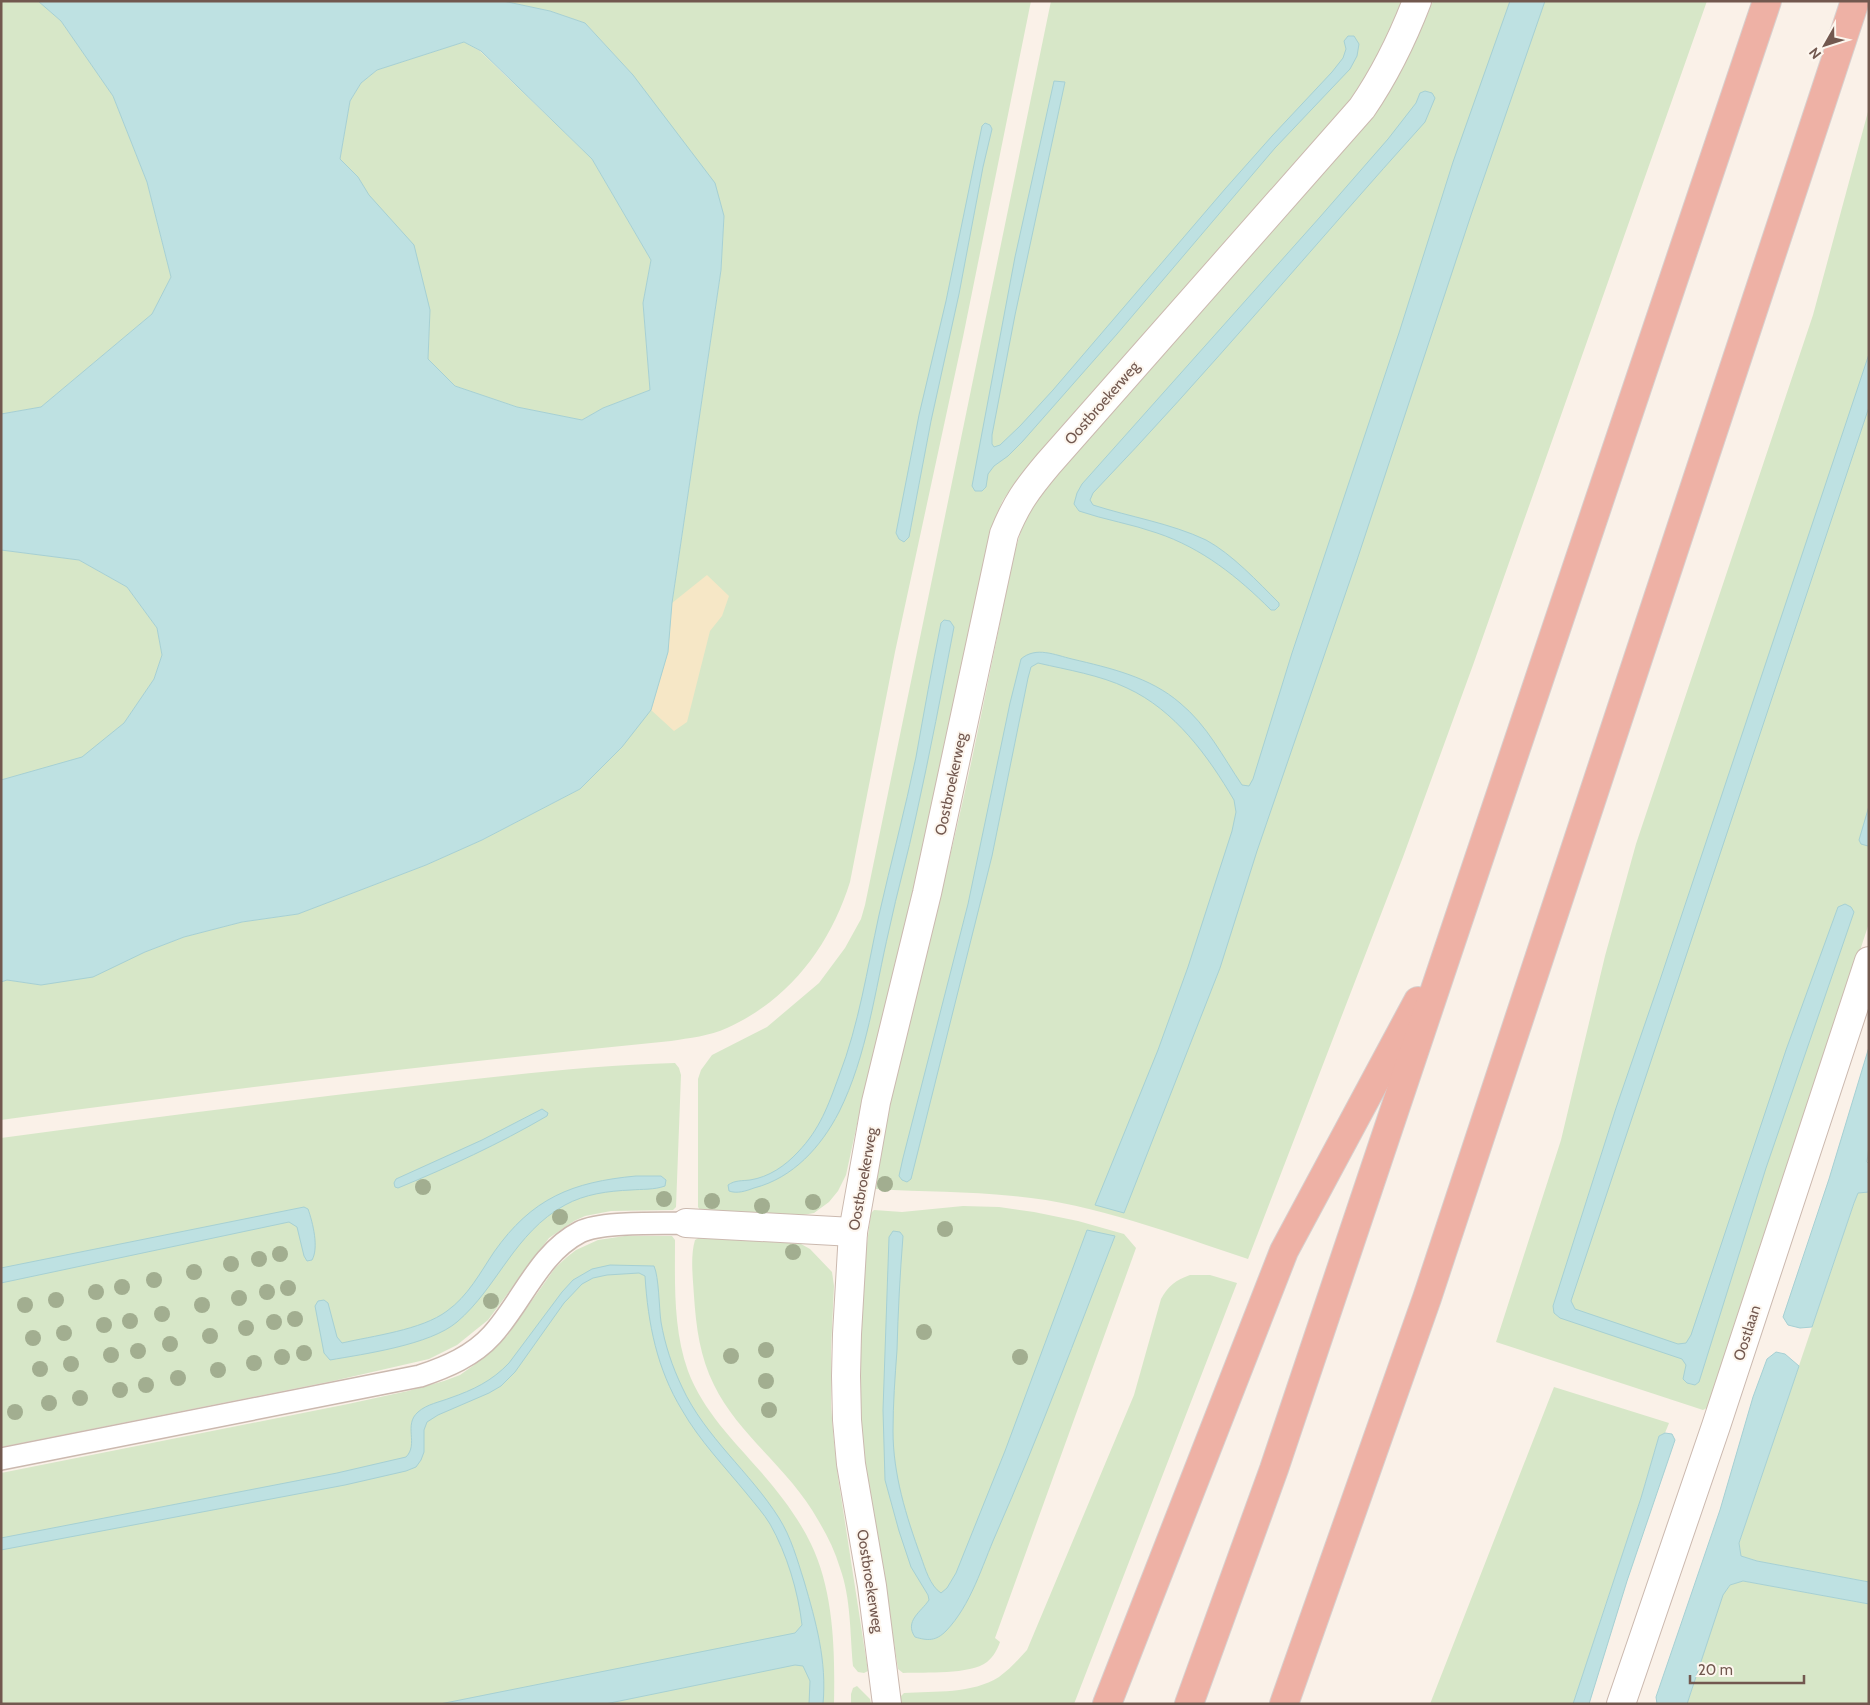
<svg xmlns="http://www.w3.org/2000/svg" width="1870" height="1705" viewBox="0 0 1870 1705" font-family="Cabin,sans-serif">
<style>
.green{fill:#d7e7c8}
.sand{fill:#f6e7c6}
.water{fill:#bee1e2;stroke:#a6d0d3;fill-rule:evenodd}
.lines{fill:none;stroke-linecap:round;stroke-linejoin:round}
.service-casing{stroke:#cbb9af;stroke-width:24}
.minor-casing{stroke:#cbb9af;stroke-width:30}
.tertiary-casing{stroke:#cbb9af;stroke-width:30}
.motorway-casing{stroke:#d8d0ce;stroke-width:30}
.service{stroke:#fff;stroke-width:21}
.minor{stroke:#fff;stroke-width:28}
.tertiary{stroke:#fff;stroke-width:28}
.motorway{stroke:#eeb1a5;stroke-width:28}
.tree{fill:#a2ae90}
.labels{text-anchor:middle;stroke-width:4;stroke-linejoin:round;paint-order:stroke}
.street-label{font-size:15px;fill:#72584f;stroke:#fdf6ee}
</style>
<rect width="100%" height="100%" fill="#faf1e8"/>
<g class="green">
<polygon points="1,1 38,1 61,21 113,96 147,182 171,277 152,314 41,407 1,414"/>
<path d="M503 1H1031L963 337 895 652 850 882C830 946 789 1000 727 1028 710 1036 689 1038 671 1041 447 1063 224 1089 1 1120V982L7 980 41 985 145 952 184 937 242 922 298 914 426 865 482 840 580 789 668 652 672 603 721 270 724 216 633 75 585 23 550 11Z"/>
<path d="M1051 1H1402C1387 35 1372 70 1351 100L1066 422 1013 486 1003 500 996 516 923 856 866 1083 846 1175 838 1191 829 1202 814 1213 803 1215 701 1211 698 1207V1079L701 1070 712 1055 767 1027 819 983 845 948 861 919 865 905Z"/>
<path d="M1433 1H1707L1473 665 1403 857 1248 1259C1172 1234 1094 1203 1013 1196 968 1191 922 1192 876 1189L875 1186C893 1068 928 952 955 835 977 741 995 645 1015 550L1024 522 1034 505 1055 477 1124 396 1376 112C1400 77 1417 40 1433 1Z"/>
<polygon points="464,42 480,51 592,159 651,260 643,303 650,390 603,408 582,420 517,407 455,386 428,359 430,310 358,177 340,159 350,101 361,83 377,70"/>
<polygon points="1869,108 1869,923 1711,1406 1703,1410 1496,1342 1561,1140 1605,956 1636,844 1813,315"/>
<polygon points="1,550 79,560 127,587 157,628 162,655 154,679 124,723 82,758 1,780"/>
<path d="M675 1063 679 1068 681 1075 676 1207 673 1210 611 1211 585 1216 574 1221 549 1238 488 1320 457 1345 429 1359 333 1381 1 1447V1138C141 1119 282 1101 422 1085 506 1076 590 1065 675 1063Z"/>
<polygon points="1869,1192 1869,1582 1757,1561 1741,1556 1739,1543 1854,1203 1858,1193"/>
<path d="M963 1206 999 1207 1034 1212 1078 1221 1124 1234 1136 1248 995 1638 1000 1642C997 1650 994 1656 987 1662 970 1675 925 1672 903 1673L898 1669C888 1596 871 1522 863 1448 856 1370 860 1290 871 1213L874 1210 902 1212Z"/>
<path d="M625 1236H672L675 1240C675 1283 673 1329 688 1371 703 1411 734 1441 761 1472 780 1494 798 1517 811 1544 834 1592 835 1651 834 1704H1V1473L348 1404 408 1391 444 1381 460 1375 474 1365 507 1336 555 1268 567 1257 576 1250 598 1240Z"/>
<path d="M700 1237 801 1244 810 1249 832 1272 834 1286 831 1349V1406L834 1442 838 1477 868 1671 864 1673 858 1672 853 1666C850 1634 851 1598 840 1568 835 1551 827 1535 818 1520 791 1470 738 1435 714 1385 700 1357 696 1327 694 1296 693 1278 690 1257 695 1240Z"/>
<path d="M1190 1275H1210L1237 1283 1074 1704H901V1696L904 1693C935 1691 972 1694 999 1677 1010 1669 1018 1660 1027 1650L1134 1395 1161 1299C1168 1286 1176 1280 1190 1275Z"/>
<polygon points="1554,1387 1669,1423 1665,1433 1659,1436 1641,1498 1573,1704 1430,1704"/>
<polygon points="1743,1581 1869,1604 1869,1704 1687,1704 1723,1594 1730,1585"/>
<polygon points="857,1686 870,1699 871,1704 851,1704 851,1694 853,1688"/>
</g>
<polygon class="sand" points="707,575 729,596 722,616 710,631 687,722 674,731 651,710 668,652 672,603"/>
<g class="water">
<path d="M38 1H503L550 11 585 23 633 75 715 183 724 216 721 270 672 603 668 652 651 710 622 747 580 789 482 840 426 865 298 914 242 922 184 937 145 952 93 977 41 985 7 980 1 982V780L82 757 124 723 154 679 162 655 157 628 127 587 79 560 1 550V414L41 407 152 314 171 277 147 182 113 96 61 21ZM464 42 481 51 592 159 651 260 643 303 650 390 603 408 582 420 517 407 455 386 428 359 430 310 414 245 369 195 358 177 340 159 350 101 361 83 377 70Z"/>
<path d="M1510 1H1545L1472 212 1357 560 1257 851 1220 968 1124 1213 1095 1205 1158 1050 1188 967 1232 831 1236 812 1234 800C1208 756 1175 710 1127 688 1100 675 1068 670 1038 663L1031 667 1028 678 992 856 911 1179 907 1182 902 1180 899 1176 903 1158 968 904 1010 703 1021 659C1036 646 1055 655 1072 659 1110 668 1150 677 1180 703 1207 725 1223 757 1242 785L1249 786 1253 779 1292 653 1399 333 1453 162Z"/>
<polygon points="1348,36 1354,36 1359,44 1357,56 1350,69 1275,148 1117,334 1022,442 1008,456 994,466 988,474 986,487 982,491 975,491 972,486 1015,257 1054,81 1065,82 1015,315 992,435 992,444 994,447 1000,445 1020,426 1053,390 1225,189 1272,136 1332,72 1343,58 1346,49 1344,41"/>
<path d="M1425 91 1432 93 1435 98 1425 122C1314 245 1208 373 1093 493L1090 500 1093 505C1130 517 1170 523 1206 540 1232 554 1258 582 1279 603V606L1275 610H1271C1238 577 1202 548 1157 533 1132 524 1105 520 1079 511L1074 504 1077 493 1082 484 1320 217 1388 139 1416 103 1420 93Z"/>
<polygon points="985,123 990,125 992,129 983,167 959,294 931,421 909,537 904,542 899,539 896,533 919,415 946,301 982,126"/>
<polygon points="1869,354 1869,407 1571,1301 1575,1309 1678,1344 1686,1343 1691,1335 1786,1050 1838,907 1845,904 1851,907 1854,912 1766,1168 1699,1382 1695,1385 1687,1383 1683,1379 1686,1365 1682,1359 1560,1318 1554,1313 1553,1306 1616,1108 1659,983"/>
<path d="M944 620 950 621 954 627C942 690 930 753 916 816 908 854 897 892 889 930 875 990 867 1056 839 1112 821 1147 793 1178 754 1188 746 1191 737 1194 729 1191L728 1185C735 1180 742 1181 750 1180 769 1177 785 1166 798 1152 820 1129 828 1106 839 1076 859 1024 867 970 879 915 891 862 905 810 916 757 924 712 932 667 941 623Z"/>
<polygon points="1869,806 1869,846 1868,846 1861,844 1859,840"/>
<polygon points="1869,1047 1869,1146 1867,1162 1869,1164 1869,1192 1858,1193 1854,1203 1812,1327 1800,1328 1788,1325 1783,1317 1829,1179"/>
<path d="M542 1109 548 1113 547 1116C499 1144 449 1167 398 1188L395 1187 394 1183 396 1179 482 1140Z"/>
<path d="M636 1176H661L666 1180 665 1186C654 1190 642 1189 631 1190 608 1191 585 1194 565 1205 514 1233 498 1287 457 1322 430 1345 364 1354 330 1360L324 1353 315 1306 318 1301 324 1300 328 1303 337 1337 342 1343C372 1336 422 1330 447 1311 468 1296 480 1273 494 1252 532 1198 572 1182 636 1176Z"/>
<path d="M304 1207 308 1209C313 1223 319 1248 312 1260L307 1261 304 1256 297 1227 289 1222 1 1283V1268Z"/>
<path d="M1087 1230 1115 1236C1076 1336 1039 1436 996 1534 982 1566 971 1605 946 1631 936 1641 928 1641 915 1637 904 1621 921 1612 929 1600L928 1595 911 1567 899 1531 885 1480 883 1410 889 1237 893 1231 900 1232 903 1236C900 1274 898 1312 897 1350 895 1377 893 1404 893 1431 893 1474 906 1516 921 1557 925 1568 930 1586 941 1593L947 1588 956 1573 1005 1451Z"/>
<path d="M610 1265 654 1266C659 1277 659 1308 661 1322 665 1345 672 1366 682 1387 705 1437 750 1472 779 1518 791 1537 797 1559 804 1581 816 1622 827 1661 823 1704H809L810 1681 803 1666 795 1665 605 1704H440L795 1633 802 1625C798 1591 787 1554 770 1524 764 1514 755 1504 747 1494 725 1467 699 1440 682 1410 657 1369 648 1324 645 1276L639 1273 607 1275 593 1278 582 1284 564 1303 515 1372 501 1386 489 1393 438 1415 427 1422 424 1430V1452L421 1460 416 1467 406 1471 345 1485 1 1550V1538L337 1473 406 1457C419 1444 403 1425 418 1412 427 1404 440 1402 450 1398 473 1390 492 1381 509 1363L562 1292 573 1280 592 1269Z"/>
<polygon points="1776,1352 1785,1354 1799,1366 1739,1543 1741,1556 1757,1561 1869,1582 1869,1604 1743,1581 1730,1585 1723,1595 1687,1704 1657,1704 1656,1697 1720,1510 1753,1397 1767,1359"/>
<polygon points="1665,1433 1672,1434 1675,1440 1627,1581 1589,1704 1573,1704 1641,1498 1659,1436"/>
</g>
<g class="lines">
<defs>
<path id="service" d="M1 1459 420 1376C447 1367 473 1356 492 1335 522 1302 539 1253 580 1232 602 1221 660 1224 686 1223"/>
<g id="minor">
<polyline points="686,1223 853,1232"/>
<polyline points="1621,1704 1716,1426 1869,961"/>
</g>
<path id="tertiary" d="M887 1704 872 1586 851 1464 847 1420 846 1376 847 1334 853 1232 876 1102 927 893 1004 534C1016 504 1027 489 1048 464L1362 108C1386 73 1402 40 1417 1"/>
<g id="motorway">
<polyline points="1107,1704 1284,1251 1418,1001"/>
<polyline points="1189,1704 1274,1469 1767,1"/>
<polyline points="1284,1704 1427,1298 1855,1"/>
</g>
</defs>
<use href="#service" class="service-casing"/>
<use href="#minor" class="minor-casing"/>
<use href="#tertiary" class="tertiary-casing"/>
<use href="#motorway" class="motorway-casing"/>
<use href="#service" class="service"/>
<use href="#minor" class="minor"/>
<use href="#tertiary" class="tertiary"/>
<use href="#motorway" class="motorway"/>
</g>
<g class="tree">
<circle cx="885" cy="1184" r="8"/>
<circle cx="423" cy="1187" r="8"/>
<circle cx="664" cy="1199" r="8"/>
<circle cx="712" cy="1201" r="8"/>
<circle cx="813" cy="1202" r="8"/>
<circle cx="762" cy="1206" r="8"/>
<circle cx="560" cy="1217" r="8"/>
<circle cx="945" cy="1229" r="8"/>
<circle cx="793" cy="1252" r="8"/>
<circle cx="280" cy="1254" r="8"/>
<circle cx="259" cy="1259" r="8"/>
<circle cx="231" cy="1264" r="8"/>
<circle cx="194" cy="1272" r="8"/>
<circle cx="154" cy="1280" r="8"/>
<circle cx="122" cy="1287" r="8"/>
<circle cx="288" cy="1288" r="8"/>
<circle cx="96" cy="1292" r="8"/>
<circle cx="267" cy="1292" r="8"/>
<circle cx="239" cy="1298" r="8"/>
<circle cx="56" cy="1300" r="8"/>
<circle cx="491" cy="1301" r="8"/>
<circle cx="25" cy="1305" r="8"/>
<circle cx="202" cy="1305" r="8"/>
<circle cx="162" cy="1314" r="8"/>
<circle cx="295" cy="1319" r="8"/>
<circle cx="130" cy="1321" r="8"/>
<circle cx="274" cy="1322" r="8"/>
<circle cx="104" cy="1325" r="8"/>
<circle cx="246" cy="1328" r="8"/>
<circle cx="924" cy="1332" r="8"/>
<circle cx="64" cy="1333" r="8"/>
<circle cx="210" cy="1336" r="8"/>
<circle cx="33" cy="1338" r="8"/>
<circle cx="170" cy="1344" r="8"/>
<circle cx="766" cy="1350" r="8"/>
<circle cx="138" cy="1351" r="8"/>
<circle cx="304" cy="1353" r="8"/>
<circle cx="111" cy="1355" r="8"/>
<circle cx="731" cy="1356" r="8"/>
<circle cx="282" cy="1357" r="8"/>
<circle cx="1020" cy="1357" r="8"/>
<circle cx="254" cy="1363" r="8"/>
<circle cx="71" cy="1364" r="8"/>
<circle cx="40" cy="1369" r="8"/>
<circle cx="218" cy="1370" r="8"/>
<circle cx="178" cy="1378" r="8"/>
<circle cx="766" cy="1381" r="8"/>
<circle cx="146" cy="1385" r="8"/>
<circle cx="120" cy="1390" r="8"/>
<circle cx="80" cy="1398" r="8"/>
<circle cx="49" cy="1403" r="8"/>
<circle cx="769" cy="1410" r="8"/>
<circle cx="15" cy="1412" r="8"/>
</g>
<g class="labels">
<g class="street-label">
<text transform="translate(1102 403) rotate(-49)" y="5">Oostbroekerweg</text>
<text transform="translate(951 784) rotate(-78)" y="5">Oostbroekerweg</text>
<text transform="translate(863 1179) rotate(-80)" y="5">Oostbroekerweg</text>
<text transform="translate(1747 1333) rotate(-72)" y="5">Oostlaan</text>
<text transform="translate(870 1581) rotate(81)" y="5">Oostbroekerweg</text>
</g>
</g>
<rect width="1870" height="1705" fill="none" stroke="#72584f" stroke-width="5"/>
<g transform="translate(1825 45) rotate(231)" stroke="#fdf6ee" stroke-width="4" paint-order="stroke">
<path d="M0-4L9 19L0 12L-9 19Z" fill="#72584f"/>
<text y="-8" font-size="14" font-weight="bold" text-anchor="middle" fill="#72584f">N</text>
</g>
<path d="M1690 1675v8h114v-8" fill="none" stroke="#72584f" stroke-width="2.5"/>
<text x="1698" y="1675" font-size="15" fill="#72584f" stroke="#fdf6ee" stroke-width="4" paint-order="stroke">20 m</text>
</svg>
